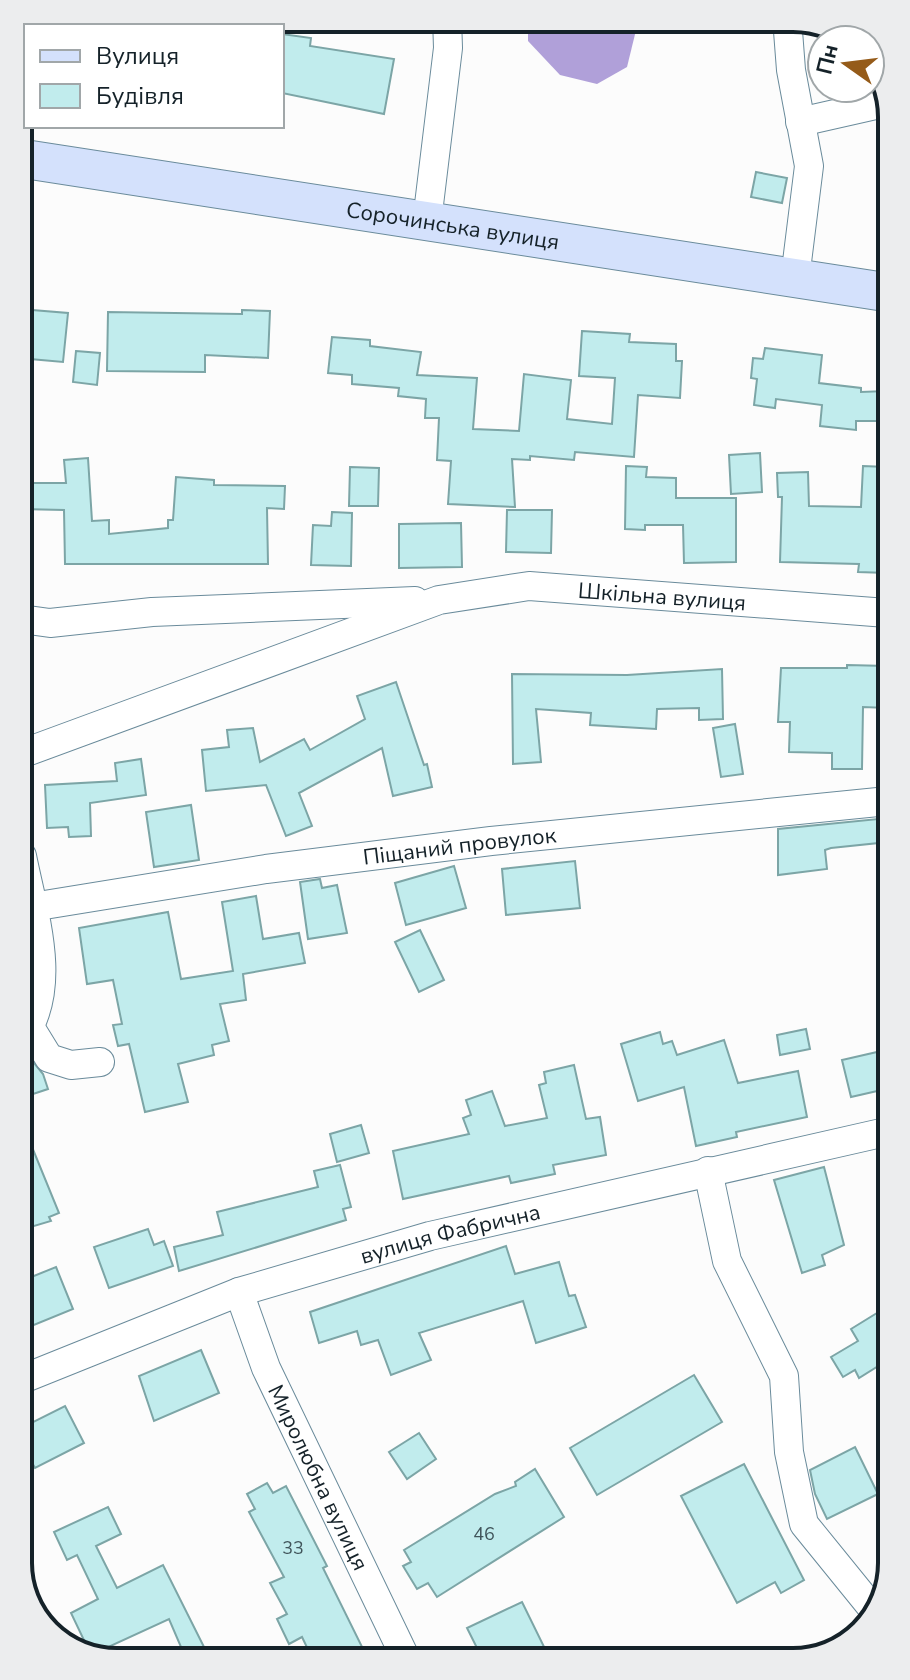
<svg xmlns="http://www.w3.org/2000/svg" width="910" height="1680" viewBox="0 0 910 1680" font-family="'Nunito Sans',sans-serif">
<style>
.water{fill:#b0a0d9}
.building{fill:#c1eced;stroke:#7ca5a6;stroke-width:2}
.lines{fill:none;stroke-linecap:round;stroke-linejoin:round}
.minor-casing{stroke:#6a8b9b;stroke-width:30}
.secondary-casing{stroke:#6a8b9b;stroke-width:40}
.minor{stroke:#fff;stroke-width:28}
.secondary{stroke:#d4e1fc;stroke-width:38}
.labels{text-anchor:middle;stroke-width:6;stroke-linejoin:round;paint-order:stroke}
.number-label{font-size:18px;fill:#40545a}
.street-label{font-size:22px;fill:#152229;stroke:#fff}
.rim{fill:none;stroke:#152229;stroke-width:4}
</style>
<rect width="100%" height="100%" fill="#fcfcfc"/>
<polygon class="water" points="528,18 639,18 627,67 597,84 560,75 528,41"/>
<g class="building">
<polygon points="282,34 311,38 310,46 394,59 384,114 282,93"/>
<polygon points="756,172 787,178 782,203 751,197"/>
<polygon points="20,309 68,313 63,362 19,358"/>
<polygon points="242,310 270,311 268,358 205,355 205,372 107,371 108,312 242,314"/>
<polygon points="582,331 630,334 629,342 676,344 676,361 682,361 680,398 638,395 634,457 575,452 574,460 530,456 530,460 512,459 515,507 448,504 451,461 437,460 439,418 425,418 426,399 398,396 399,388 352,384 352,375 328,373 332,337 370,340 370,346 421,352 417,375 477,378 473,429 519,431 524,374 571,380 567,419 612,424 615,378 579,376"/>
<polygon points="765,348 822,355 819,383 861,388 861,392 886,391 886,421 856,421 856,430 820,426 822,405 776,399 775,408 754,405 757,379 751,378 753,358 763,359"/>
<polygon points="76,351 100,353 97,385 73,382"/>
<polygon points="760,453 762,492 731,494 729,455"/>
<polygon points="88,458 92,521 109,520 109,534 168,528 168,520 173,520 176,477 214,480 214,485 285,486 284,509 267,508 268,564 65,564 64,510 20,509 20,483 66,483 64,460"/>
<polygon points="626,466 647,467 646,477 676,478 676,498 736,498 736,562 684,563 683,525 645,525 645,530 625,529"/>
<polygon points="863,466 886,467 887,573 858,572 859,564 780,562 782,497 778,497 777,473 808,472 809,506 861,507"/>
<polygon points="350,467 379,468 378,506 349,506"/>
<polygon points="507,510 552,510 551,553 506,552"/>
<polygon points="332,512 352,513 351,566 311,565 313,525 331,526"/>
<polygon points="461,523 462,567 399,568 399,524"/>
<polygon points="847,665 887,666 887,708 863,707 862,769 832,769 832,753 789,752 790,722 778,722 781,668 847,668"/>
<polygon points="722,669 723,719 699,720 699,708 657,709 656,729 590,725 591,713 536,709 541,762 513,764 512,674 627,675"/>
<polygon points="396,682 424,765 427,764 432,787 393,796 382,748 299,793 312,826 286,836 266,785 206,791 202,750 229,747 227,730 253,728 260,762 304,739 310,750 365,719 357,696"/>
<polygon points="735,724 743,774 721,777 713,728"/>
<polygon points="141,759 146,795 90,803 91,836 69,837 68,827 47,828 45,785 117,781 115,763"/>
<polygon points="191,805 199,860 154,867 146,812"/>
<polygon points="888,818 888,842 831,848 825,850 827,869 778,875 778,829"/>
<polygon points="575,861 580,908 506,915 502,869"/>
<polygon points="454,866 466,908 406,925 395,883"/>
<polygon points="320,879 322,888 337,885 347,933 308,939 300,882"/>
<polygon points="256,896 263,939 299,933 305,963 243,974 246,1000 220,1004 229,1041 212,1045 214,1055 178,1064 188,1102 145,1112 129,1044 118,1046 113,1025 122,1024 113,980 87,984 79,928 168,912 181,979 233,971 222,902"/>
<polygon points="420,930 444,980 419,992 395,942"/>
<polygon points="806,1029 810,1049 780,1055 777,1035"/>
<polygon points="660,1032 663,1044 672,1041 677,1055 724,1040 738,1083 798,1071 807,1117 736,1132 737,1137 696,1146 684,1087 638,1101 621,1044"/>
<polygon points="877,1052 886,1089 851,1097 842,1060"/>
<polygon points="26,1053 43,1074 48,1089 27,1096 23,1083 23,1054"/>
<polygon points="574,1065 586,1119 600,1117 606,1155 553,1165 555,1174 511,1183 509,1176 403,1199 393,1151 469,1134 463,1118 471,1115 466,1100 492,1091 505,1126 547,1118 539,1085 546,1083 544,1072"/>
<polygon points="23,1125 59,1213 49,1217 51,1221 24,1229"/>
<polygon points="361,1125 369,1153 337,1162 330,1134"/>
<polygon points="340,1165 351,1207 343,1209 346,1220 179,1271 174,1247 223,1235 217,1212 318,1187 314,1171"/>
<polygon points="824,1167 844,1245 822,1255 825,1265 802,1273 774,1180"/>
<polygon points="148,1229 154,1245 164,1241 173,1266 109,1288 94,1247"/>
<polygon points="506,1246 515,1274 559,1262 569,1296 575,1295 586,1327 536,1343 523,1301 419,1333 431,1360 391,1375 378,1340 361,1345 357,1331 319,1343 310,1312"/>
<polygon points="56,1267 73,1309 24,1329 24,1280"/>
<polygon points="890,1305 891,1358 859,1378 855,1370 843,1377 831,1357 858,1341 851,1329"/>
<polygon points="201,1350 219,1393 154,1421 139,1376"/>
<polygon points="694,1375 722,1422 597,1495 570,1448"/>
<polygon points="65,1406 84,1443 35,1468 25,1450 25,1426"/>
<polygon points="419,1433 436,1459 407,1479 389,1452"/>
<polygon points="855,1447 878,1494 827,1519 815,1494 810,1470"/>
<polygon points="744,1464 804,1580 781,1593 775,1582 737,1603 681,1496"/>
<polygon points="535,1469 564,1517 437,1597 428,1583 417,1589 403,1566 411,1562 404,1550 495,1494 516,1486 515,1482"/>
<polygon points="267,1483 273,1493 286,1486 327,1566 323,1568 368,1659 313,1660 302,1637 289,1644 277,1619 287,1614 270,1583 284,1577 249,1512 255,1509 247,1494"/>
<polygon points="108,1507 121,1534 96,1546 117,1588 163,1565 211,1661 187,1661 169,1619 91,1655 71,1613 98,1599 77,1555 67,1560 54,1532"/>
<polygon points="522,1602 549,1657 482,1658 467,1628"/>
</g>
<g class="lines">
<defs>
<g id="minor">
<polyline points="787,18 791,70 809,166 795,278"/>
<polyline points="800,122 884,103"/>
<polyline points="427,221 448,48 447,18"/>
<polyline points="21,619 50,623 152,612 415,601"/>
<path id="s1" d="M21 754 439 600 529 586 887 613"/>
<path d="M22 856C33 912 59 986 23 1037"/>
<path id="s2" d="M32 907 266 869 491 841 888 801"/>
<polyline points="30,1027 49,1058 71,1065 100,1062"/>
<polyline points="708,1171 727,1261 784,1376 789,1452 804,1524 877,1614"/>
<path id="s3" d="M239 1292 266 1368 406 1659"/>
<path id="s4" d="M25 1378 239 1292 430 1236 890 1131"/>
</g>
<g id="secondary">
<path id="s5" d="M18 158 885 292"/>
</g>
</defs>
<use href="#minor" class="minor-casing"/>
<use href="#secondary" class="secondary-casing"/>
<use href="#minor" class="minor"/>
<use href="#secondary" class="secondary"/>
</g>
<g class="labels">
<g class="number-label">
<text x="484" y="1540">46</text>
<text x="293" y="1554">33</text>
</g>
<g class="street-label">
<text dy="8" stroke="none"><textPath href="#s5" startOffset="440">Сорочинська вулиця</textPath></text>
<text dy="8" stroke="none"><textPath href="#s1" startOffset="670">Шкільна вулиця</textPath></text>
<text dy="8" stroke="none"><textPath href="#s2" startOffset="432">Піщаний провулок</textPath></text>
<text dy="8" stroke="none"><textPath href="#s4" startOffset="450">вулиця Фабрична</textPath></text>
<text dy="8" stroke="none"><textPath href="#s3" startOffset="202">Миролюбна вулиця</textPath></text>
</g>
</g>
<path d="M0 0H910V1680H0ZM117 32H793A85 85 0 0 1 878 117V1563A85 85 0 0 1 793 1648H117A85 85 0 0 1 32 1563V117A85 85 0 0 1 117 32Z" fill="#ecedee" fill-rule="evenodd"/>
<path class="rim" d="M117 32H793A85 85 0 0 1 878 117V1563A85 85 0 0 1 793 1648H117A85 85 0 0 1 32 1563V117A85 85 0 0 1 117 32Z"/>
<rect x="24" y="24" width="260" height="104" fill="#ffffff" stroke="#a1a7a9" stroke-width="2"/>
<rect x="40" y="50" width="40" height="12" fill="#d4e1fc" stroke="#a1a7a9" stroke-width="2"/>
<text x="96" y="64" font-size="24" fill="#152229">Вулиця</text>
<rect x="40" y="84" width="40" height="24" fill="#c1eced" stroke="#a1a7a9" stroke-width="2"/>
<text x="96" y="104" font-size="24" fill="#152229">Будівля</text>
<g transform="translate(846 64) rotate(284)"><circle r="38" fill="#ffffff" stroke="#a1a7a9" stroke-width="2"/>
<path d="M0-6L14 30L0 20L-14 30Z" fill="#955b19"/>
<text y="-12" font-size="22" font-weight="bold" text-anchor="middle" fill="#152229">Пн</text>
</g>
</svg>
